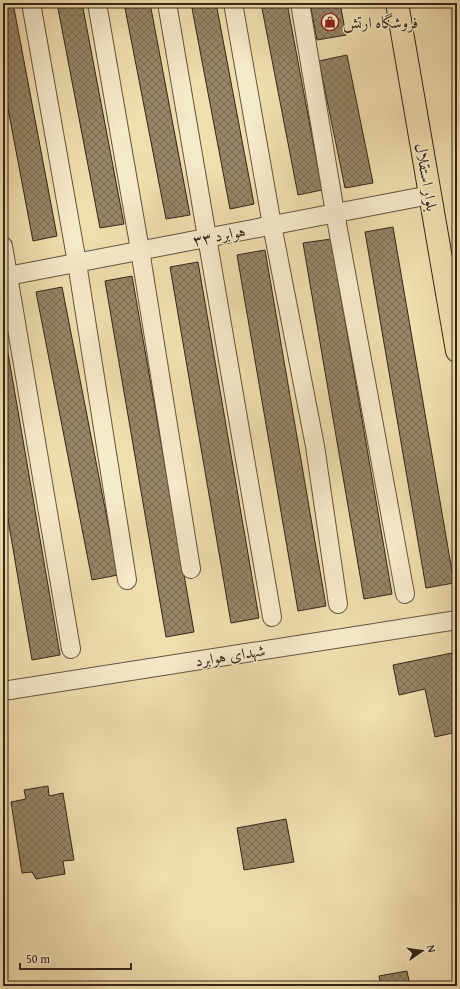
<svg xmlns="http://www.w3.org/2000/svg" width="460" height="989" viewBox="0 0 460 989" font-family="'Gentium Book Plus',Amiri,serif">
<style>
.building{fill:url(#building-cross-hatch);stroke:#34251b}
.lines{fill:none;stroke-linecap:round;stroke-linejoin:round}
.minor-casing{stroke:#635340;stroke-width:20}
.major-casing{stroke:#34251b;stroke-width:24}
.minor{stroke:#f5eaca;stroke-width:18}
.major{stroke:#f0dead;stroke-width:22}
.labels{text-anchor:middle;stroke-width:3;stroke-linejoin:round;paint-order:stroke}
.poi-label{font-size:16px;fill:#34251b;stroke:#f5eaca;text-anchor:start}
.street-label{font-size:16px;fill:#34251b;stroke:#f5eaca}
</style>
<defs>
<pattern id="building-cross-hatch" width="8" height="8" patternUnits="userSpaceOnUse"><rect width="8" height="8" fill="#968567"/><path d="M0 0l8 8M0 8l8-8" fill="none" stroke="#7b6d54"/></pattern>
</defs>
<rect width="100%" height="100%" fill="#f0dead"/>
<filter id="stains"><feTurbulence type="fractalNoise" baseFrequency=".005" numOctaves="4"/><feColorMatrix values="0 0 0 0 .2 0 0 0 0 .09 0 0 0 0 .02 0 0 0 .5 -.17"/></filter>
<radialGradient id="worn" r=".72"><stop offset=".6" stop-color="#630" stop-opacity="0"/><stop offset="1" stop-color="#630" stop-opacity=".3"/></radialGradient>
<g class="building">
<polygon points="3,3 13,3 57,236 33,241 3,82"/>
<polygon points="57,3 82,3 124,224 100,228"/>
<polygon points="124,3 150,3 190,215 166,219"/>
<polygon points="191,3 216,3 254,204 230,209"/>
<polygon points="261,3 287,3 322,190 298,195"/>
<polygon points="310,3 340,3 346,35 317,40"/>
<polygon points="347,55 373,183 345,188 319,61"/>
<polygon points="393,227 454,583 426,588 365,232"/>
<polygon points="331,239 392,594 364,599 303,243"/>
<polygon points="265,250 326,606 298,611 237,255"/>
<polygon points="198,262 259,618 231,623 170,267"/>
<polygon points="132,276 194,632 166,637 105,281"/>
<polygon points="62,287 118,575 92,580 36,292"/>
<polygon points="3,324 60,655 32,660 3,490"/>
<polygon points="452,653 457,680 457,732 435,737 425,689 399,695 393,665"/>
<polygon points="48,786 49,796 63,793 74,860 63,861 65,874 36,879 32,872 22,873 11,802 26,799 24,790"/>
<polygon points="286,819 294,862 244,870 237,828"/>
<polygon points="407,971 410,986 381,986 379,976"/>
</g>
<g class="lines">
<defs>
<g id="minor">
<polyline points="31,3 77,263 127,580"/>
<polyline points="97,3 140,250 191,569"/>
<polyline points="167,3 272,617"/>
<polyline points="233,3 272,225 315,446 338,604"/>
<polyline points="300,3 335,213 405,594"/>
<polyline points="3,246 71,649"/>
<polyline points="8,276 430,195"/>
<polyline points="3,691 457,620"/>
</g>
<polyline id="major" points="397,3 457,351"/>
</defs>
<use href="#minor" class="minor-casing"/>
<use href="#major" class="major-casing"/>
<use href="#minor" class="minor"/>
<use href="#major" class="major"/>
</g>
<defs>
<symbol id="shop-ring" viewBox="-11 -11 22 22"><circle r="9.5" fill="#f5eaca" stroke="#8f2418" stroke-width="1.5"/><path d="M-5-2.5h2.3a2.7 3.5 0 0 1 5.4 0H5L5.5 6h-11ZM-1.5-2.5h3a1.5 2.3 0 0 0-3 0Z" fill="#8f2418"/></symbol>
</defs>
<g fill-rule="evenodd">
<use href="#shop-ring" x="320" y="12" width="20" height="20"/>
</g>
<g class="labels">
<g class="poi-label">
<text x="343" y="28">فروشگاه ارتش</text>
</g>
<g class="street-label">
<text transform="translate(427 177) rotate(80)" y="6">بلوار استقلال</text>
<text transform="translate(219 235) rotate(-11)" y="6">۳۳ هوابرد</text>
<text transform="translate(230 655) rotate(-9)" y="6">شهدای هوابرد</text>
</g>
</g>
<rect width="460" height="989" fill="none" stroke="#f0dead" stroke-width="16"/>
<rect x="4" y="4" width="452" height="981" fill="none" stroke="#34251b" stroke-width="2"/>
<rect x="8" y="8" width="444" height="973" fill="none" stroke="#34251b"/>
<g transform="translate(422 951) rotate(77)" stroke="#f5eaca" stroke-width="3" paint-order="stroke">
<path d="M0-3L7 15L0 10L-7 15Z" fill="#34251b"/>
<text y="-6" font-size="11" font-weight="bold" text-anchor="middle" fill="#34251b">N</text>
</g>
<path d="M20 963v6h111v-6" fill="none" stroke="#34251b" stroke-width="2"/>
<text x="26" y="963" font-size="12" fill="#34251b" stroke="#f5eaca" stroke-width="3" paint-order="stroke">50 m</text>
<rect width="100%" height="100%" filter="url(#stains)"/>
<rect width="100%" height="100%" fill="url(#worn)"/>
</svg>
